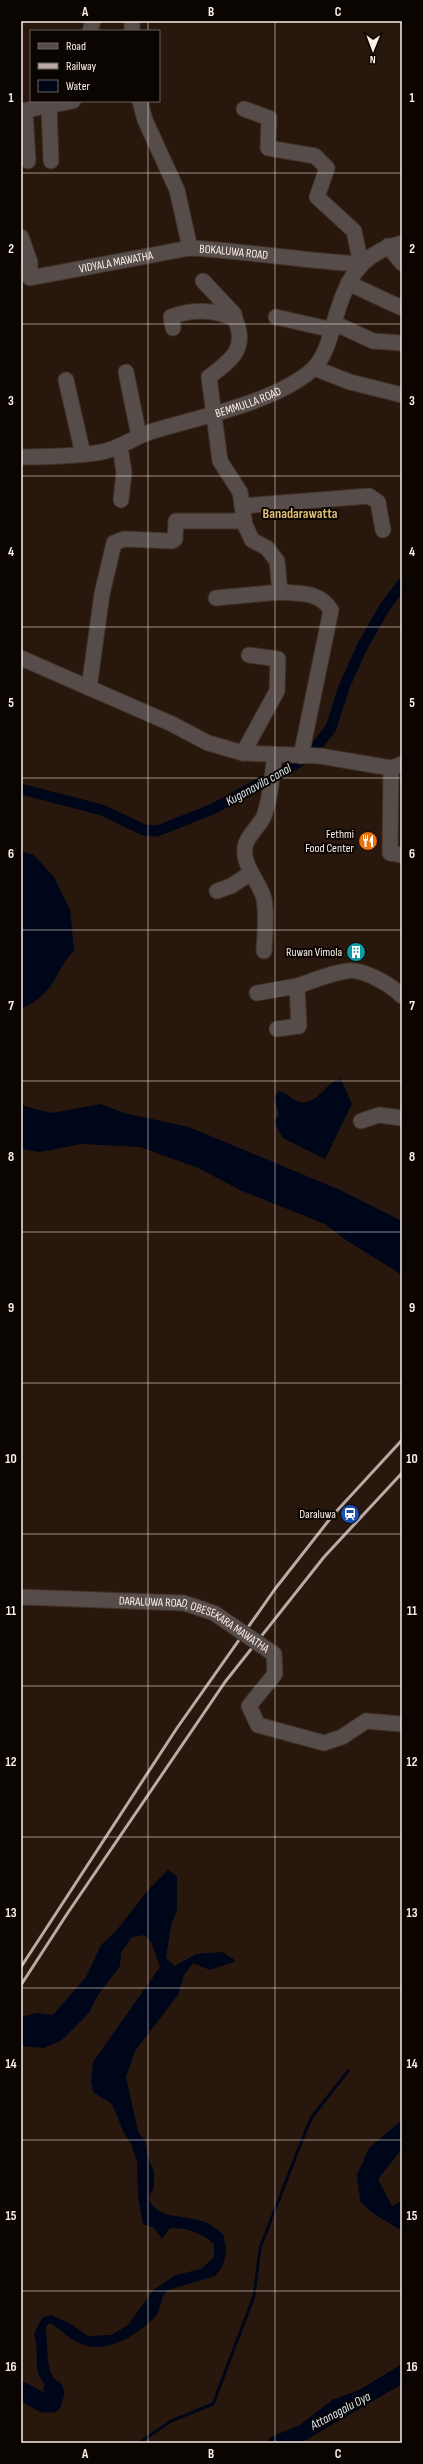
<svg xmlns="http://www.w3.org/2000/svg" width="423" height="2464" viewBox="0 0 423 2464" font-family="'Sofia Sans Condensed',sans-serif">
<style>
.water{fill:#00061a}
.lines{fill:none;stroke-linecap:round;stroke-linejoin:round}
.stream{stroke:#00061a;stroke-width:3}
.canal{stroke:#00061a;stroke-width:11}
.river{stroke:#00061a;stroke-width:19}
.minor-casing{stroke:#413126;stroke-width:17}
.minor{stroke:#564c49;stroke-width:15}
.rail{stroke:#b9aba2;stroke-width:3}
.minor-bridge-casing{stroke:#413126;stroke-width:17;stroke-linecap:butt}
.minor-bridge{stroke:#564c49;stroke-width:15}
.grid{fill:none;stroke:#fcf0e8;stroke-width:1;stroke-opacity:0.55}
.labels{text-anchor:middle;stroke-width:4;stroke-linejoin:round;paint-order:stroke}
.street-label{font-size:12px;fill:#fcf0e8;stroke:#0b0502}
.poi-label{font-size:12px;fill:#fcf0e8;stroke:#0b0502;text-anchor:end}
.water-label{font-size:13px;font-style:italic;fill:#d7e6f3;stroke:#0b0502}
.quarter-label{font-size:14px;font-weight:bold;fill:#e0bf75;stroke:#0b0502}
.neatline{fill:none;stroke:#fcf0e8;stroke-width:1.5}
.grid-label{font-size:13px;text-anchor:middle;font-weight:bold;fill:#fcf0e8}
</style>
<rect width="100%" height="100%" fill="#28170c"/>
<g class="water">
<path d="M21 851 34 855 54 877 70 910 74 950C51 977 58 991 21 1009Z"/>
<path d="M341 1079 352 1104 325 1159 283 1138 274 1122 279 1115 274 1097 279 1091C288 1093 292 1101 301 1102 318 1105 325 1082 341 1079Z"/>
<polygon points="21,1101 24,1106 51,1113 101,1104 124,1113 189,1127 340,1190 402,1221 402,1275 346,1240 325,1224 242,1191 198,1168 140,1147 81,1144 40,1152 21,1149"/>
<path d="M168 1870 177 1876V1910L171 1925 166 1958 175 1966 196 1954 223 1952 236 1961 210 1970 193 1963 184 1975 178 1995 135 2051 126 2077 136 2122 139 2133 145 2140 148 2158 154 2172V2187L149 2198C155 2219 184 2215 202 2221 210 2223 217 2230 223 2234L226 2248 225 2258 222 2267 215 2276 168 2290C159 2297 162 2309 155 2317 135 2337 103 2357 75 2341 66 2336 59 2328 50 2323L46 2327 48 2360 50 2372 60 2387V2404L48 2408 42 2405 41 2401 47 2402 51 2396C48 2388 41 2381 38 2373 36 2366 38 2346 34 2334L42 2318 51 2315 69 2323 88 2336 111 2335 128 2325 153 2290 176 2275 201 2269 214 2257V2244C202 2233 186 2227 170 2228L162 2239 154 2228 143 2224 138 2197 137 2161 131 2144 124 2133 112 2104 93 2092 91 2081 93 2062 160 1967 151 1942 145 1935 132 1937 121 1953 120 1966 98 1995 89 2013 62 2040 44 2048 21 2046V2017L37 2013 53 2015 86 1977 101 1945 116 1931 149 1889Z"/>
<polygon points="402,2120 402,2149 378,2179 392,2206 402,2201 402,2231 371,2212 360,2201 357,2175 369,2148"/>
<polygon points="402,2364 402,2384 301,2443 264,2443 273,2436 300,2425 332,2400 361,2389"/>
</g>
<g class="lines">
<polyline class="stream" points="139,2443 171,2421 213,2404 254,2296 260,2248 306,2130 312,2117 348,2071"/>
<polyline class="canal" points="21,789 102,810 144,830 157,831 213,809 299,762 317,746 331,728 344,687 363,645 385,607 402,584"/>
<polyline class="river" points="21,2391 44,2403 52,2403 55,2393 53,2389"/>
<defs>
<g id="minor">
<polyline points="132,21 132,31"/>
<polyline points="90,31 93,21"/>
<path id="s1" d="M140 101 145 120 177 190 190 248C247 251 304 261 361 264L354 231 317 197 327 168 315 156 268 148 269 118 244 109"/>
<polyline points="49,105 51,161"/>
<polyline points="21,111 73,101"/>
<polyline points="25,111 28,161"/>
<path id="s2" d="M21 237 30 262V278L190 248"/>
<polyline points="388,246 402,263"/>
<polyline points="203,281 234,314 235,319"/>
<polyline points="348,283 402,308"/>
<polyline points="276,317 333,330"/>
<polyline points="334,323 373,341 402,343"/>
<path d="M173 328 171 317C191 309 215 309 235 319 248 349 231 360 209 377L220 461 240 492 245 525 252 540 267 548 277 561 280 592C300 594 319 591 331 610L301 756"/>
<polyline points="314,368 350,382 402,395"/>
<polyline points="126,372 139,436"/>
<polyline points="66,380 83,454"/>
<polyline points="120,447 124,472 121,500"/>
<path id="s3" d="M21 457C48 457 76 456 102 452 120 448 133 438 150 432 198 417 275 403 313 369 325 357 330 338 334 323 345 283 358 253 402 243"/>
<polyline points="242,506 369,496 378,502 383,530"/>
<polyline points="172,541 175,539 176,521 244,521"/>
<polyline points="216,598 280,592"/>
<polyline points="21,658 172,724 208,743 243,753 320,756 391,768 402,764"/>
<polyline points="89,688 102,594 114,543 124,539 172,541"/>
<polyline points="243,753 277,691 278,659 249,655"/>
<polyline points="391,768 390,853 402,855"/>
<polyline points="217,891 231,886 251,873"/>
<path d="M264 951C265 933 267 916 264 899 260 882 242 866 245 847 247 835 260 826 264 816 271 797 272 775 275 755"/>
<polyline points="257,993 297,986"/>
<path d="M277 1029 299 1026 297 986C313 981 330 973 347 971 363 968 391 985 402 996"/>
<polyline points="361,1121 379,1115 402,1118"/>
</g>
</defs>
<use href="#minor" class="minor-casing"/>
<use href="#minor" class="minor"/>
<g class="rail">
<polyline points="21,1967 177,1728 275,1589 333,1515 402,1440"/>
<polyline points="21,1985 67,1914 225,1682 324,1557 402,1473"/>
</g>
<defs>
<g id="minor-bridge">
<path id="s4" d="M21 1597 184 1603 214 1613 274 1654 275 1674 249 1706 258 1725 324 1743 342 1737 366 1721 402 1724"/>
</g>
</defs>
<use href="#minor-bridge" class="minor-bridge-casing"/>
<use href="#minor-bridge" class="minor-bridge"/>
</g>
<path class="grid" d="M148 21V31M275 21V2443M148 101V2443M21 173H402M21 324H402M21 476H402M21 627H402M21 778H402M21 930H402M21 1081H402M21 1232H402M21 1383H402M21 1534H402M21 1686H402M21 1837H402M21 1988H402M21 2140H402M21 2291H402"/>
<defs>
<symbol id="restaurant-disc" viewBox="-11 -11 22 22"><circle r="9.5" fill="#e8710a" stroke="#0b0502"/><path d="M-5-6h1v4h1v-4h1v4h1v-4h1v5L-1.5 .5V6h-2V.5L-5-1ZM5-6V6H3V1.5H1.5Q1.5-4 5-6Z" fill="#fff"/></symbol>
<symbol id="building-disc" viewBox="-11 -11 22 22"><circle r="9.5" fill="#0f9aa8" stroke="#0b0502"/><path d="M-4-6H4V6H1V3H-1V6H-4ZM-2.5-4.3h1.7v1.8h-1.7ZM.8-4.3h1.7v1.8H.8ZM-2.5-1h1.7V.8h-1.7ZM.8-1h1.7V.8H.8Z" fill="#fff"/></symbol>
<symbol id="station-disc" viewBox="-11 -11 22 22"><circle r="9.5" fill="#1a4fb4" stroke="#0b0502"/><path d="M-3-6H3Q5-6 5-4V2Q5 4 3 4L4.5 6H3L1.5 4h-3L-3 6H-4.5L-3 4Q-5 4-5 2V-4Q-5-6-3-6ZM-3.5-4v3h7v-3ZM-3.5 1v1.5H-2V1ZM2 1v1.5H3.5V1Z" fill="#fff"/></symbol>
</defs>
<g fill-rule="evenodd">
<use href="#restaurant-disc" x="357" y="830" width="22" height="22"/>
<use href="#building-disc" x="345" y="941" width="22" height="22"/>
<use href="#station-disc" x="339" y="1503" width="22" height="22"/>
</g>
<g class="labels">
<g class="street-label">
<text dy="4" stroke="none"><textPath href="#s1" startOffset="200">BOKALUWA ROAD</textPath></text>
<text dy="4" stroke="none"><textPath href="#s2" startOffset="130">VIDYALA MAWATHA</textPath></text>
<text dy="4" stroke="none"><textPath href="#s3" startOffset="236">BEMMULLA ROAD</textPath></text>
<text dy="4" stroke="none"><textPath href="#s4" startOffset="179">DARALUWA ROAD, OBESEKARA MAWATHA</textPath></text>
</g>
<g class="poi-label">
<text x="354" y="838">Fethmi<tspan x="354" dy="14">Food Center</tspan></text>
<text x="342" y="956">Ruwan Vimola</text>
<text x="336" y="1518">Daraluwa</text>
</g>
<g class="water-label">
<text transform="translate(258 784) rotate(-29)" y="5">Kuganavila canal</text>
<text transform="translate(340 2410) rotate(-28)" y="5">Attanagalu Oya</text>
</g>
<g class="quarter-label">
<text x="300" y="518">Banadarawatta</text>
</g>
</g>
<rect width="423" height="2464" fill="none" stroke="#0b0502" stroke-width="44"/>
<rect x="30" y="30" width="130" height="72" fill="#0b0502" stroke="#6b635e"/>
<rect x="38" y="43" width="20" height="6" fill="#564c49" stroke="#6b635e"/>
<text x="66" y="50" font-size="12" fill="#fcf0e8">Road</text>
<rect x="38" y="63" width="20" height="6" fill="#b9aba2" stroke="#6b635e"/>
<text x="66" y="70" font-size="12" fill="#fcf0e8">Railway</text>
<rect x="38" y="80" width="20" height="12" fill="#00061a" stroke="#6b635e"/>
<text x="66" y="90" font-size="12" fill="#fcf0e8">Water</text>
<g transform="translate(373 50) rotate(181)" stroke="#0b0502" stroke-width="3" paint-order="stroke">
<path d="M0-3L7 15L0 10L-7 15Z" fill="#fcf0e8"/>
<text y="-6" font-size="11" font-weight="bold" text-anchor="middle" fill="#fcf0e8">N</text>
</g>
<rect x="22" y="22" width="379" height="2420" class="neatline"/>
<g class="grid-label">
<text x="85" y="16">A</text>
<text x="211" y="16">B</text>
<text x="338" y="16">C</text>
<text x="11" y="102">1</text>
<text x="412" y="102">1</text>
<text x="11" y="253">2</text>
<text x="412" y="253">2</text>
<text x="11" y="405">3</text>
<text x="412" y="405">3</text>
<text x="11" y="556">4</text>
<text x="412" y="556">4</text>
<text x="11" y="707">5</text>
<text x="412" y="707">5</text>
<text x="11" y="858">6</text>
<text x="412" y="858">6</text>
<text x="11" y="1010">7</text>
<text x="412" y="1010">7</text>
<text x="11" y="1161">8</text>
<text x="412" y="1161">8</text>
<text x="11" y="1312">9</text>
<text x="412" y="1312">9</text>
<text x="11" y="1463">10</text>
<text x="412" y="1463">10</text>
<text x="11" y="1615">11</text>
<text x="412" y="1615">11</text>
<text x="11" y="1766">12</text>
<text x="412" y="1766">12</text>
<text x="11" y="1917">13</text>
<text x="412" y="1917">13</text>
<text x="11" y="2068">14</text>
<text x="412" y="2068">14</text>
<text x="11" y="2220">15</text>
<text x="412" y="2220">15</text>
<text x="11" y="2371">16</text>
<text x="412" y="2371">16</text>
<text x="85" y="2458">A</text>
<text x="211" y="2458">B</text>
<text x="338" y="2458">C</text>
</g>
</svg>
